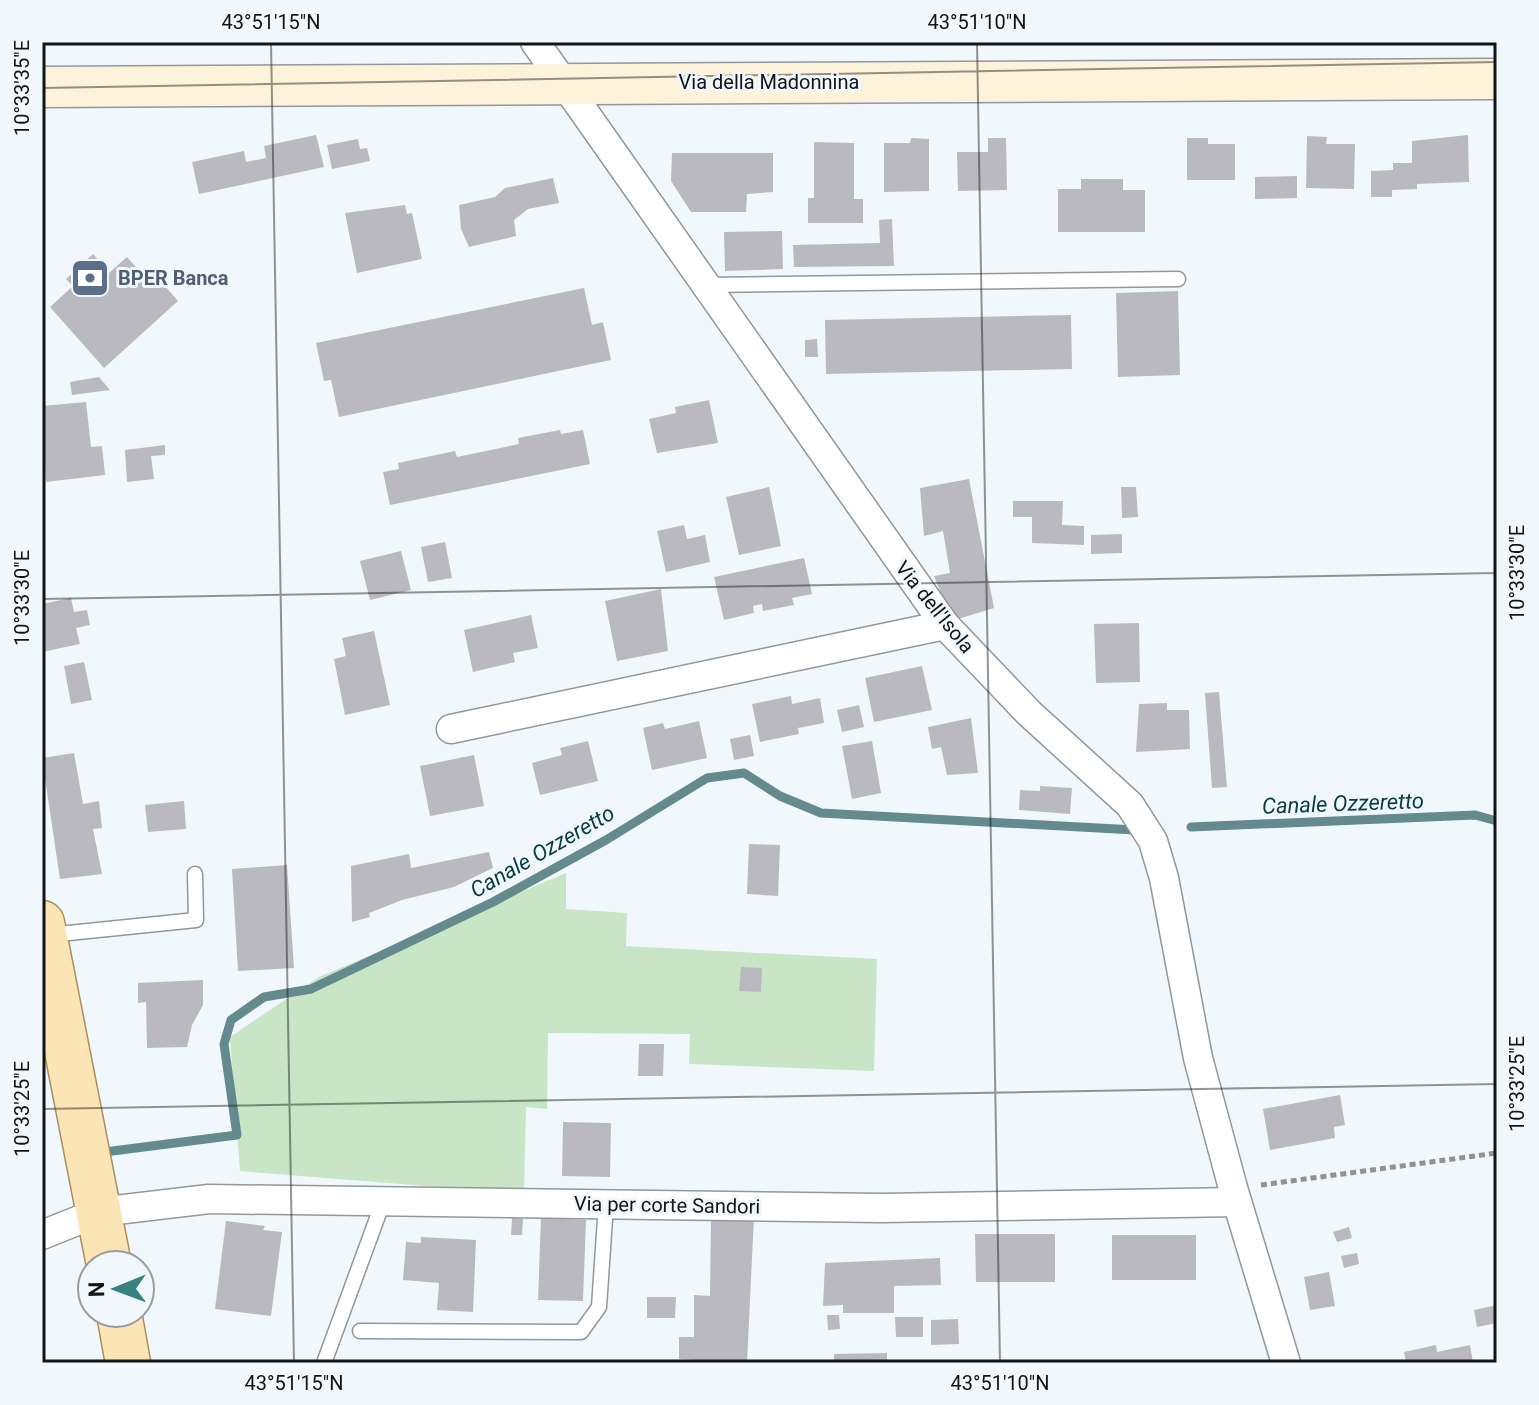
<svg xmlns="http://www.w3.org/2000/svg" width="1539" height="1405" viewBox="0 0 1539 1405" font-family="Roboto,sans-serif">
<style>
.green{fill:#c8e5c5}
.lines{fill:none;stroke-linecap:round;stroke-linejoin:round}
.stream{stroke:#648a8e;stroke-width:9}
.building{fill:#bbb9c0}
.lane-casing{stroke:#91979c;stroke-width:17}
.street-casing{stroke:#91979c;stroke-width:31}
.secondary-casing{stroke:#91979c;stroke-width:43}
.primary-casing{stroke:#a8905d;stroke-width:47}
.path{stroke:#8d9295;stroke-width:5;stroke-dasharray:6 4;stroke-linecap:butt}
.lane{stroke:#fff;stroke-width:14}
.street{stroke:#fff;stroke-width:28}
.secondary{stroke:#fdf2da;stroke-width:40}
.primary{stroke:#fbe4b5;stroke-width:44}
.ticks{fill:none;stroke:#121416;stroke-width:2;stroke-opacity:0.45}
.labels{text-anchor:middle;stroke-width:6;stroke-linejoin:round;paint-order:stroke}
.street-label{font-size:20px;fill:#121416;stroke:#f1f8fd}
.service-label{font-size:20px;font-weight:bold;fill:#4e5e75;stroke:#f1f8fd;text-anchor:start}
.water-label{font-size:22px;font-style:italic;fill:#083c40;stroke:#f1f8fd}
.neatline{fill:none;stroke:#121416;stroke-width:3}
.ticks-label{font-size:20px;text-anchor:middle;fill:#121416}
</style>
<rect width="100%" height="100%" fill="#f1f8fd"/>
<polygon class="green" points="566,873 566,909 627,913 626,946 877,959 874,1071 689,1064 690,1034 548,1033 547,1109 526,1107 524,1194 240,1171 230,1037 319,977"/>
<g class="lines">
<g class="stream">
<polyline points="1191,827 1475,815 1497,821"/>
<polyline points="97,1153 237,1135 224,1044 231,1020 264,997 311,989 493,902 606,840 707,778 744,773 780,796 821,813 1135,830"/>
</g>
</g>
<g class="building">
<polygon points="316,135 324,167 199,194 192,162 244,151 246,162 266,158 264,146"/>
<polygon points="1468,135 1469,182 1417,184 1417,189 1392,190 1392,197 1371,197 1371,171 1393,170 1393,163 1412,163 1412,141"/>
<polygon points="1307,136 1327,137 1326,144 1355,144 1354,189 1306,188"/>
<polygon points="911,138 929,139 929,191 884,192 884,143 910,143"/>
<polygon points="988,138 1006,138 1007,190 958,191 957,152 988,152"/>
<polygon points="1187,138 1208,138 1208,144 1235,144 1235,180 1187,180"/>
<polygon points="358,139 360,149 367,148 370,161 332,169 327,145"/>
<polygon points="814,142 854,143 854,199 863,199 863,223 808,223 808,198 814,198"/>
<polygon points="672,153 773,153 773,192 747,194 746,212 691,212 671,181"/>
<polygon points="1297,176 1297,198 1255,199 1255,177"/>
<polygon points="553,178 559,203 528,209 514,220 516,236 469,247 461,229 459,205 495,197 505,188"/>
<polygon points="1081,179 1123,179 1123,190 1145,190 1145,232 1058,232 1058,189 1081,189"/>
<polygon points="405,205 407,214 412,213 422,259 357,273 345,213"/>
<polygon points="892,219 894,266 794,267 793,245 880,243 879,220"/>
<polygon points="782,231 783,269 725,271 724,232"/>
<polygon points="93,254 109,273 127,257 143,275 150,269 178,301 104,368 50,307 73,286 66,279"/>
<polygon points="584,288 592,325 603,322 611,360 339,417 331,380 324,381 316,343"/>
<polygon points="1178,291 1180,375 1118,377 1116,293"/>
<polygon points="1071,315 1072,369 826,374 825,320"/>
<polygon points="817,339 818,357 805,357 805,340"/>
<polygon points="99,377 110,390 72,395 70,382"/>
<polygon points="709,400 718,443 657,453 649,419 676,413 675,407"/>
<polygon points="86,402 91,447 102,446 105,475 46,482 42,406"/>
<polygon points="560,430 561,434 583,430 590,464 390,505 383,472 399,469 398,463 455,451 457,457 519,444 518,438"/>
<polygon points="165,445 165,455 151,456 154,479 127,482 125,450"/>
<polygon points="969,479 994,608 958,619 944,601 934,576 950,573 943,531 924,536 920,488"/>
<polygon points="769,487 781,546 739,555 726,497"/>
<polygon points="1121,487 1136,487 1138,517 1122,518"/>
<polygon points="1013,501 1063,501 1062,525 1084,526 1084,545 1032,543 1032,517 1013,517"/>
<polygon points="684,525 687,539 705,535 710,562 666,572 657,531"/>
<polygon points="1122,534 1122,553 1091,554 1091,535"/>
<polygon points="445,542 452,578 428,582 421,547"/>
<polygon points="401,551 411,590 370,600 360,561"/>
<polygon points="804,558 812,594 792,598 794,605 763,611 762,604 753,606 754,613 724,620 714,577"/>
<polygon points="661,589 668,651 617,661 605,601"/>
<polygon points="71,598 74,612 87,610 90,625 76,628 80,644 42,652 42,604"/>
<polygon points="531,615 538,648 513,653 515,662 473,672 464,630"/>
<polygon points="1139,623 1140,682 1096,683 1094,624"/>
<polygon points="374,631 390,705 345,715 334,659 346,656 342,638"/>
<polygon points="84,662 92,700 71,704 64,666"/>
<polygon points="922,666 932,710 874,722 865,678"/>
<polygon points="1219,692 1227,787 1212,788 1205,693"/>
<polygon points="791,696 792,704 820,698 824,723 798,728 799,734 760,742 752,704"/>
<polygon points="1167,703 1167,710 1189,710 1190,749 1136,752 1139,704"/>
<polygon points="859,705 864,727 842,732 837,710"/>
<polygon points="971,718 978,773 947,775 941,747 932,749 928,727"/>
<polygon points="699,721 707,758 652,770 643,728 663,723 665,729"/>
<polygon points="750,735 754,756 734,760 730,739"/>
<polygon points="588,741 598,781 540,795 532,763 562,755 560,748"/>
<polygon points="872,741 881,793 852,799 842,746"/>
<polygon points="74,753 83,804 99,801 102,828 93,829 102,874 60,879 42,758"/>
<polygon points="474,755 484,806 430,816 420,766"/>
<polygon points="1040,786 1072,788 1070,814 1019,810 1020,790 1040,791"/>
<polygon points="184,801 186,829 148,832 145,805"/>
<polygon points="749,844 780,845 778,896 747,894"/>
<polygon points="489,852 493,868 454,887 402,900 369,913 370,917 352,922 351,866 409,854 411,868"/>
<polygon points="287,865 294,968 238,971 232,869"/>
<polygon points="741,967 762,968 761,992 739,991"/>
<polygon points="203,980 203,1005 192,1025 187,1047 147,1048 146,1002 138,1003 138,983"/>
<polygon points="639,1044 664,1044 663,1076 638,1076"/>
<polygon points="1340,1095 1345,1125 1334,1127 1335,1138 1270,1150 1263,1109"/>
<polygon points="563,1122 611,1123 610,1177 562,1176"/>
<polygon points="711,1216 754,1216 747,1363 679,1359 679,1337 694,1337 694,1295 710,1296"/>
<polygon points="512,1218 523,1219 522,1235 511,1235"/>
<polygon points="541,1218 586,1220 583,1301 538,1300"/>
<polygon points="226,1221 265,1226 263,1230 282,1232 271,1316 215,1309"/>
<polygon points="1349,1227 1352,1238 1337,1242 1333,1232"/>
<polygon points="975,1234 1055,1234 1055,1282 976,1282"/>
<rect x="1112" y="1235" width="84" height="45"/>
<polygon points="421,1237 476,1240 473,1312 437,1310 439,1283 403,1280 406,1242 421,1243"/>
<polygon points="1357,1253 1359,1264 1344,1268 1341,1256"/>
<polygon points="940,1258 941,1285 894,1286 894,1313 843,1313 843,1305 823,1306 825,1263"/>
<polygon points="1329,1272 1335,1306 1310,1310 1304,1277"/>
<polygon points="647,1297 676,1297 675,1318 647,1318"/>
<polygon points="1497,1305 1497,1323 1477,1327 1474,1310"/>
<polygon points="827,1315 839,1315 840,1329 828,1330"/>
<polygon points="895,1317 923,1317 923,1337 896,1337"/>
<polygon points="958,1319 959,1344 931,1345 931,1320"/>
<polygon points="1436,1345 1437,1352 1470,1345 1473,1363 1406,1363 1404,1352"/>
<polygon points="887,1353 887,1363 834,1363 834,1354"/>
</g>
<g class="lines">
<defs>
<g id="lane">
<polyline points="707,285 1178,279"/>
<polyline points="49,935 196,920 195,874"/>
<polyline points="360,1331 581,1332 599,1307 606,1204"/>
<polyline points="324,1363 383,1202"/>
</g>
<g id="street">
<polyline points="535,42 945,625 1029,713 1130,805 1153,841 1164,878 1198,1058 1233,1188 1286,1363"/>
<polyline points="451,729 945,625"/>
<polyline points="42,1235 99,1212 209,1199 882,1208 1237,1202"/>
</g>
<polyline id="secondary" points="42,87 1497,79"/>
<g id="primary">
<polyline points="42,923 109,1265"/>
<polyline points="119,1313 128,1363"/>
</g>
</defs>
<use href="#lane" class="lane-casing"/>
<use href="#street" class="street-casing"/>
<use href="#secondary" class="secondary-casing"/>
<use href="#primary" class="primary-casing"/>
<polyline class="path" points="1261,1185 1497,1153"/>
<use href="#lane" class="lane"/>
<use href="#street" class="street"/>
<use href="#secondary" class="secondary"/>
<use href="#primary" class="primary"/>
</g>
<path class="ticks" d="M271 42 294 1363M977 42 1000 1363M42 88 1497 62M42 599 1497 573M42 1109 1497 1084"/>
<defs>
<symbol id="bank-square" viewBox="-11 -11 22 22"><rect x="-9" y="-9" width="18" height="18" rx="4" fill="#5c6f8a" stroke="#f1f8fd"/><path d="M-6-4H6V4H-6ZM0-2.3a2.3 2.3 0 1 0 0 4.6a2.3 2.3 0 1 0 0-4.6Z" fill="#fff"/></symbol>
</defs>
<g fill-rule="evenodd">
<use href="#bank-square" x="68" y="256" width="44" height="44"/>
</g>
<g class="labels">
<g class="street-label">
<text x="769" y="89">Via della Madonnina</text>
<text transform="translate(935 607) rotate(51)" y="7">Via dell'Isola</text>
<text transform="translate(667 1205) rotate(1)" y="7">Via per corte Sandori</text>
</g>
<g class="service-label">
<text x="118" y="285">BPER Banca</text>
</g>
<g class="water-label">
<text transform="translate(1343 803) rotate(-2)" y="8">Canale Ozzeretto</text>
<text transform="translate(542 851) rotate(-30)" y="8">Canale Ozzeretto</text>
</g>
</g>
<rect width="1539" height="1405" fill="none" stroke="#f1f8fd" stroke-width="88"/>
<g transform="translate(116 1289) rotate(269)"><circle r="38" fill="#f1f8fd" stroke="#989da1" stroke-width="2"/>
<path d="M0-6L14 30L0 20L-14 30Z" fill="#388080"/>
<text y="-12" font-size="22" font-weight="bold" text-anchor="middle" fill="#121416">N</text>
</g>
<rect x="44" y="44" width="1451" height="1317" class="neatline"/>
<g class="ticks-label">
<text x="271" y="29">43°51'15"N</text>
<text x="977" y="29">43°51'10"N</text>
<text transform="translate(22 88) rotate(-90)" y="7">10°33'35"E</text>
<text transform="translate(1517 573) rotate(-90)" y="7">10°33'30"E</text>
<text transform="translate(22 598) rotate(-90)" y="7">10°33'30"E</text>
<text transform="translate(1517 1084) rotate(-90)" y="7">10°33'25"E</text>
<text transform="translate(22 1109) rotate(-90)" y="7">10°33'25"E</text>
<text x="294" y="1390">43°51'15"N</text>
<text x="1000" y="1390">43°51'10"N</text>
</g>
</svg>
